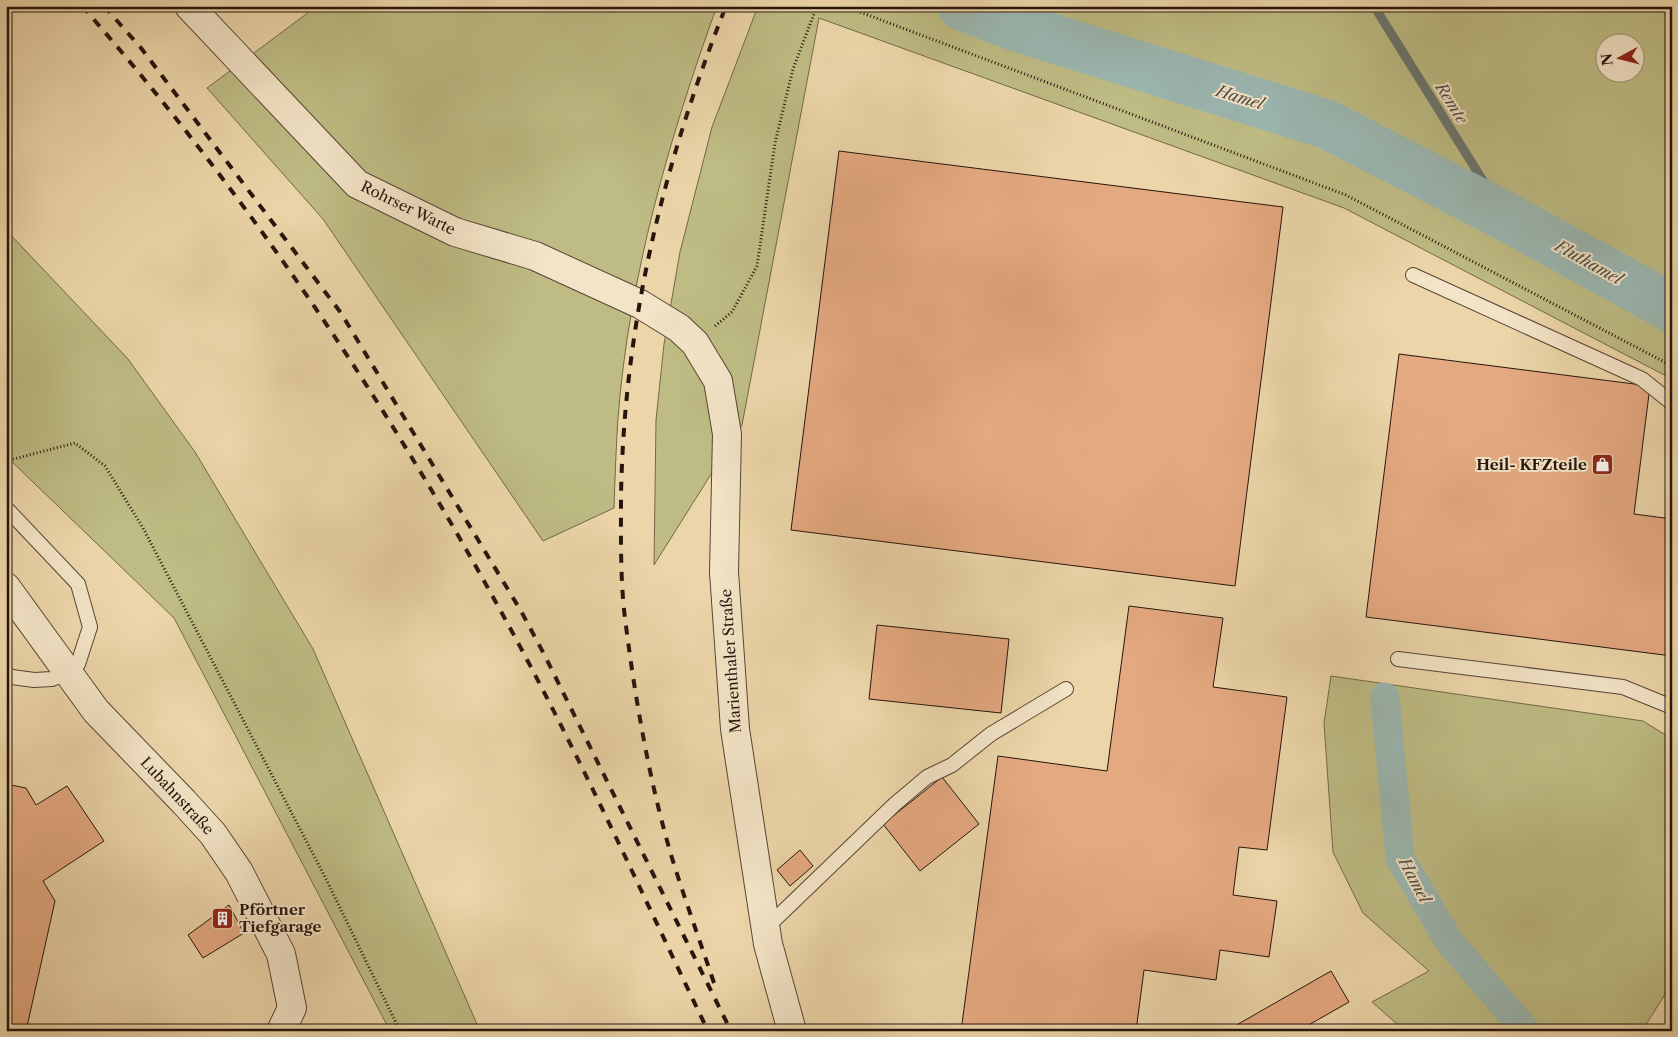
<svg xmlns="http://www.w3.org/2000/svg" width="1678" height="1037" viewBox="0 0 1678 1037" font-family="'Libre Caslon Text',serif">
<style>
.green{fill:#bebc84;stroke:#726848;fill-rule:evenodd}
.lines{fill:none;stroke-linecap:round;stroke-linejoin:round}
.stream{stroke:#6c766f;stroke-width:9}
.canal{stroke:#9bb7b1;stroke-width:29}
.river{stroke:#9bb7b1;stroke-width:49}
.building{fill:#e5a981;stroke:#26150d}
.service-casing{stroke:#584534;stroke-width:16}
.minor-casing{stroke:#584534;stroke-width:30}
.path{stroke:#26150d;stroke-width:3;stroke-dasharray:1 2.5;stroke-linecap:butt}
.service{stroke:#f3e4c7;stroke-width:14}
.minor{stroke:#f3e4c7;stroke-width:28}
.rail{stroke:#26150d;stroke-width:4;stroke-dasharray:9 9;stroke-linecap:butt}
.labels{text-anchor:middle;stroke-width:4;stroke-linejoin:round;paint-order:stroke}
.street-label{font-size:15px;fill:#26150d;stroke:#f3e4c7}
.poi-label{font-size:15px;font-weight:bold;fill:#26150d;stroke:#f3e4c7;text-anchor:end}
.water-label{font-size:16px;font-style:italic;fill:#4f4e46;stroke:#f3e4c7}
</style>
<rect width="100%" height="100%" fill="#ecd6a9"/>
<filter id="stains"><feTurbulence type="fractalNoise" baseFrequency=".004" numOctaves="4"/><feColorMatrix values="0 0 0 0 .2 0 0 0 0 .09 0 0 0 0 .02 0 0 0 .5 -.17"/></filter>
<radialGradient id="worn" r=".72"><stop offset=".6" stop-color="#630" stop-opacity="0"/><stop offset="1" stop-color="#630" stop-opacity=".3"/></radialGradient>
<g class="green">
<path d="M317 6H717C669 138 629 277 618 418 616 448 615 478 614 508L543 541 323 219 207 88Z"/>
<path d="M758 6H1672V379L1344 208 819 18 742 425 654 565 656 420 664 344 680 252 712 127ZM1606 42H1636V72H1606Z"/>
<polygon points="6,230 128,359 195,452 313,649 480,1031 390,1031 174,618 6,456"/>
<polygon points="1331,676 1643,721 1672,739 1672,983 1642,1031 1405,1031 1372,1002 1429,971 1363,913 1333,852 1324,723"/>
</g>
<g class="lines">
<polyline class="stream" points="1374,6 1505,216"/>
<polyline class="canal" points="1385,697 1400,858 1449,941 1526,1031"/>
<polyline class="river" points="962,6 1013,26 1326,124 1505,216 1672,308"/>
</g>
<g class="building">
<polygon points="839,151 1283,207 1235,586 791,530"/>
<polygon points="1399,354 1650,386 1634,514 1672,519 1672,656 1366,617"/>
<polygon points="1129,606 1223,618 1213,687 1287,697 1267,850 1239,847 1233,895 1277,901 1269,957 1220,950 1216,980 1144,970 1136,1031 961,1031 998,756 1107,771"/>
<polygon points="877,625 1009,639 1001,713 869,699"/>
<polygon points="942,777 979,824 920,871 883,824"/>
<polygon points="6,784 26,788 36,805 67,786 104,841 43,881 55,901 26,1031 6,1031"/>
<polygon points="800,850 813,866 790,886 777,870"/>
<polygon points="229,905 244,933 203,958 188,935"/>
<polygon points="1331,971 1349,1002 1298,1031 1226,1031"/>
</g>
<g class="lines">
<defs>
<g id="service">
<polyline points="1413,275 1642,379 1672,403"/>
<polyline points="6,508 78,584 90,627 78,664 67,673 52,679 34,680 12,677 6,674"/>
<polyline points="1398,659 1623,687 1672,707"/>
<polyline points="765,929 895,804 927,777 952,765 991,734 1066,689"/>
</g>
<g id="minor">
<polyline points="189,6 357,184 455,232 535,256 640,304 679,328 695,343 718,381 727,434 724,572 735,729 768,944 792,1031"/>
<polyline points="6,587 96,711 183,801 213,834 239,872 281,954 292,1008 281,1031"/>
</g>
</defs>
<use href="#service" class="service-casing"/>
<use href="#minor" class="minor-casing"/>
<g class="path">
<polyline points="844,6 1346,195 1672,366"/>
<polyline points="715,326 732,312 757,266 775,143 793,69 817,6"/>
<polyline points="6,461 75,443 105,466 143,528 325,877 400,1031"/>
</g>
<use href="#service" class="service"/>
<use href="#minor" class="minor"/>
<g class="rail">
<path d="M82 6C251 198 395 415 516 639 585 767 645 900 708 1031"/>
<polyline points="104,6 141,48 341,313 521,611 545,656 731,1031"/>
<path d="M714 983C700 941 685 900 672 858 650 784 636 704 626 626 620 584 621 539 621 496 624 324 663 165 726 6"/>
</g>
</g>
<defs>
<symbol id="shop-square" viewBox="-11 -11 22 22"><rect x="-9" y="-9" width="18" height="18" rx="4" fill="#8f2418" stroke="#f3e4c7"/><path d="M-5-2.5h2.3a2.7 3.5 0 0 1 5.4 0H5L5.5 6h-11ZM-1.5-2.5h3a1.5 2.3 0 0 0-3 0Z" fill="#fff"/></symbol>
<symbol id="building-square" viewBox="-11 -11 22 22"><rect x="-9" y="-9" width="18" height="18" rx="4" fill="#8f2418" stroke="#f3e4c7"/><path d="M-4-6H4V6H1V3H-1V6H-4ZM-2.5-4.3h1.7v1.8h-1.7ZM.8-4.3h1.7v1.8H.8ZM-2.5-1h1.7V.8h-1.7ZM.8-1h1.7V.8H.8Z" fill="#fff"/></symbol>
</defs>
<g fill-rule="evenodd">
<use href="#shop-square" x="1590" y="452" width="25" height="25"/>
<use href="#building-square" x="210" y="906" width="25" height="25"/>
</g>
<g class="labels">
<g class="street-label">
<text transform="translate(408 208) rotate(26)" y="5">Rohrser Warte</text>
<text transform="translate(731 661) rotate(-94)" y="5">Marienthaler Straße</text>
<text transform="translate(177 796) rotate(47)" y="5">Lubahnstraße</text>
</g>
<g class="poi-label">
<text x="1587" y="470">Heil- KFZteile</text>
<text x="239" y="915" text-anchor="start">Pförtner<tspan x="239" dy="17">Tiefgarage</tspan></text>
</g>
<g class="water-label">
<text transform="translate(1240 97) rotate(17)" y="6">Hamel</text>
<text transform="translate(1452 103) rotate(58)" y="6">Remte</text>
<text transform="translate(1589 262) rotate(29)" y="6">Fluthamel</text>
<text transform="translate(1415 880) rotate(62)" y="6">Hamel</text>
</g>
</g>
<rect width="1678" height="1037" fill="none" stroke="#ecd6a9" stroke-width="25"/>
<rect x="8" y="8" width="1663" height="1022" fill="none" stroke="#26150d" stroke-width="2.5"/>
<rect x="12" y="12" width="1653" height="1012" fill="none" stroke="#26150d"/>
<g transform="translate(1620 58) rotate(263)"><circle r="24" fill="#f3e4c7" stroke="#a1917d"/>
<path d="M0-4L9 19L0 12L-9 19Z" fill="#8f2418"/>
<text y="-8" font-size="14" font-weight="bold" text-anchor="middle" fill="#26150d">N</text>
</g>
<rect width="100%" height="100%" filter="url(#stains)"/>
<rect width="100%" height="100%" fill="url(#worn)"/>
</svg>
